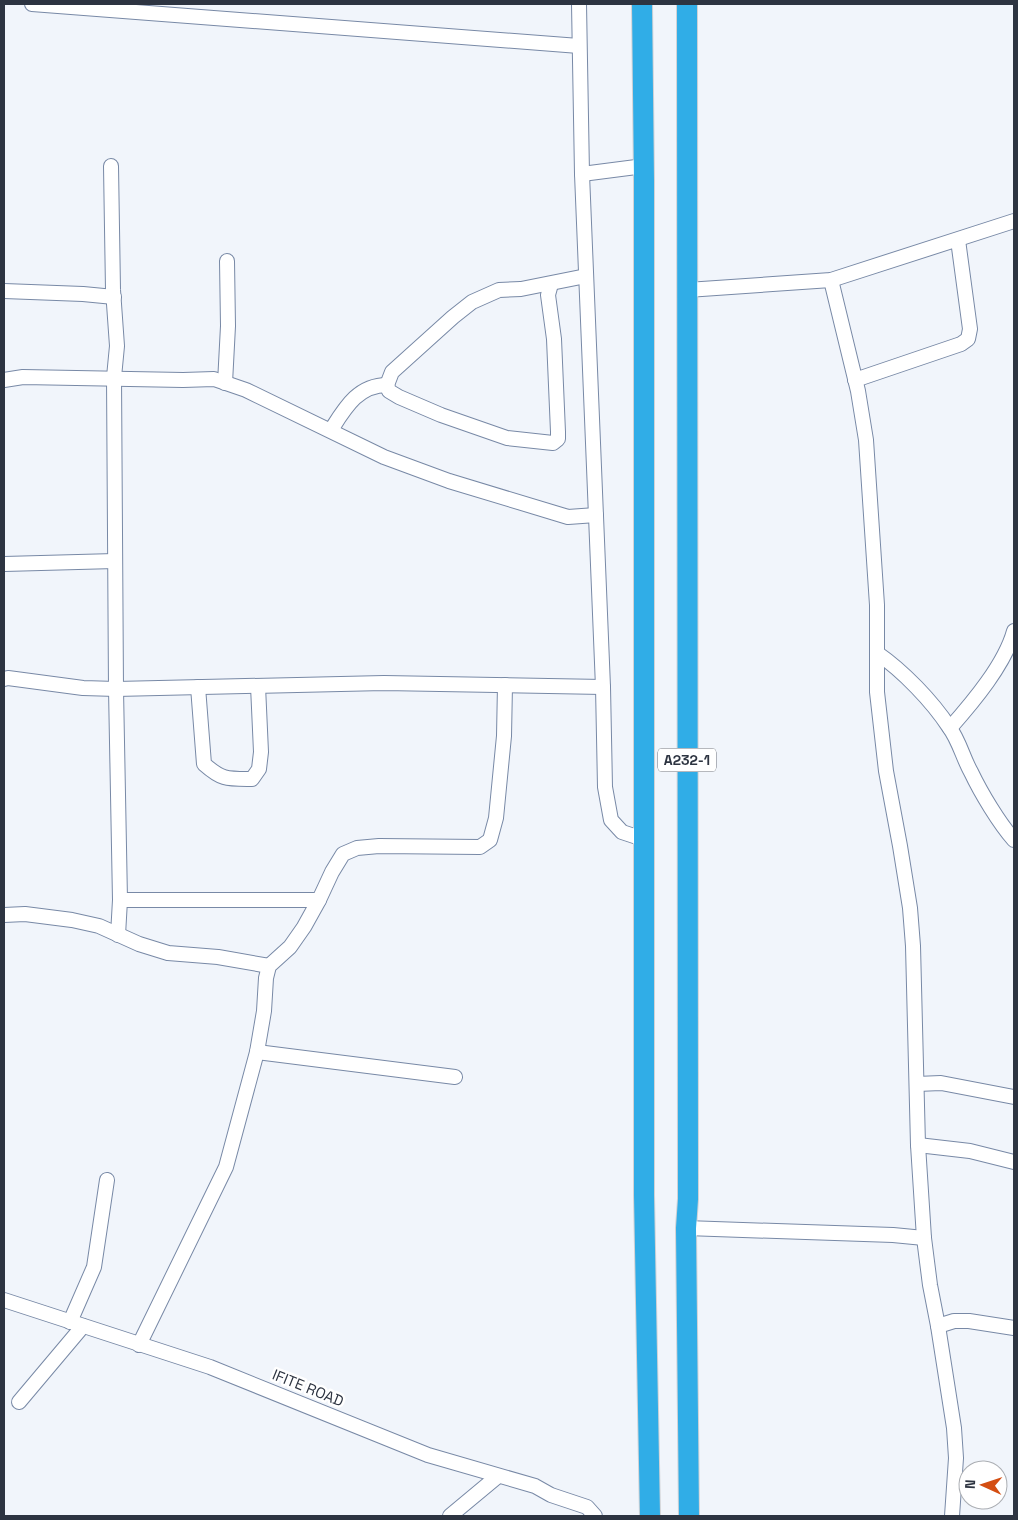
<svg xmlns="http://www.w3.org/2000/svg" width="1018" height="1520" viewBox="0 0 1018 1520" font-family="'Space Grotesk',sans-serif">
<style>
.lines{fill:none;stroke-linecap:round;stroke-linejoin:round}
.minor-casing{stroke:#7889a6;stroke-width:16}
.highway-casing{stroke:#d1d2d5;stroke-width:22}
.minor{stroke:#fff;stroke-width:14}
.highway{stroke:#30ade7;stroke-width:20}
.labels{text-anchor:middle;stroke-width:5;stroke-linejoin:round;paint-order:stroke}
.shield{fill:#fff;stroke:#6c717a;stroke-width:1}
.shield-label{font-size:14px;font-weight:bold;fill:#2d3441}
.street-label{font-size:15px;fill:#2d3441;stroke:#fff}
</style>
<rect width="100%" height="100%" fill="#f1f5fb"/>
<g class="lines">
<defs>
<g id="minor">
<polyline points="32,4 579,46"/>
<polyline points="579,4 582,174 603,687 605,787 611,820 622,832 643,839"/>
<polyline points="111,166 113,290 117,346 114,377 116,689 120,900 118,935"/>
<polyline points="582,174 644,166"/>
<polyline points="831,280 858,391 866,440 877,605 877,692 886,771 900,846 910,908 913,946 918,1145 924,1238 930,1285 938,1326 954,1428 956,1458 952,1516"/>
<polyline points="687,290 831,280 1014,221"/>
<polyline points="4,291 83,294 114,297"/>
<polyline points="4,380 23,377 183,380 214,379 246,390 384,457 449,481 568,517 596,515"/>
<polyline points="855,380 961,344 968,339 970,329 958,240"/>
<polyline points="225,383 228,326 227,261"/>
<polyline points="387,385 389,391 399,397 441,415 507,438 553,443 558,439 558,432 554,339 548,295 551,284"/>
<polyline points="387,385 392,372 453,317 472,302 499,290 521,289 586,276"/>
<path d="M331 430C345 408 358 385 387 385"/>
<polyline points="4,564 115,561"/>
<path d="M877 653C903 671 932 701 949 727 959 740 963 758 971 772 981 793 999 823 1014 840"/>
<polyline points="4,679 8,678 83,688 116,689 384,683 603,687"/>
<path d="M198 687 204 764C222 780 227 779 252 779L259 769 261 752 258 686"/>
<path d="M950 728C973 702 1005 664 1014 631"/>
<polyline points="120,900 319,900"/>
<polyline points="4,915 25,914 72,920 99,926 139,944 168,953 218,957 269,966"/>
<polyline points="257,1052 455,1077"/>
<polyline points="917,1084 941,1083 1014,1097"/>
<polyline points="918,1145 970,1151 1014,1162"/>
<polyline points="686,1228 893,1235 924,1238"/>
<polyline points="4,1300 210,1367 428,1455 535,1486 551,1495 587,1507 595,1516"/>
<polyline points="70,1322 94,1267 107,1180"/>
<polyline points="938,1326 954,1321 969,1321 1014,1328"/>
<polyline points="139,1345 226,1167 257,1052 264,1011 266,978 269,966 290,947 304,927 319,900 332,872 343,854 357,848 379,846 480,847 490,840 496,818 504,736 505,685"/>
<polyline points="19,1402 83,1326"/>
<polyline points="450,1516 498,1476"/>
</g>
<g id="highway">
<polyline points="642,4 644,181 644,1195 650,1516"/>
<polyline points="687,4 688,1199 686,1228 689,1516"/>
</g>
</defs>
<use href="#minor" class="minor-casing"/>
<use href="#highway" class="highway-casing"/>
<use href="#minor" class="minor"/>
<use href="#highway" class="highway"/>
</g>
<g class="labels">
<rect class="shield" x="658" y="748.5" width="58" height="23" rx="4"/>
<g class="shield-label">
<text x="687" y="765">A232-1</text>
</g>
<g class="street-label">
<text transform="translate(308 1388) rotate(22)" y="5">IFITE ROAD</text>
</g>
</g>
<rect width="1018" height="1520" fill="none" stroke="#2d3441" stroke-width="10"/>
<g transform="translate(983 1485) rotate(273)"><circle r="24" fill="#ffffff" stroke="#abaeb3"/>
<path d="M0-4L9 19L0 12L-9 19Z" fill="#d44e12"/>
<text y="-8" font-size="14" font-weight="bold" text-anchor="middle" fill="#2d3441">N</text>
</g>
</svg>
